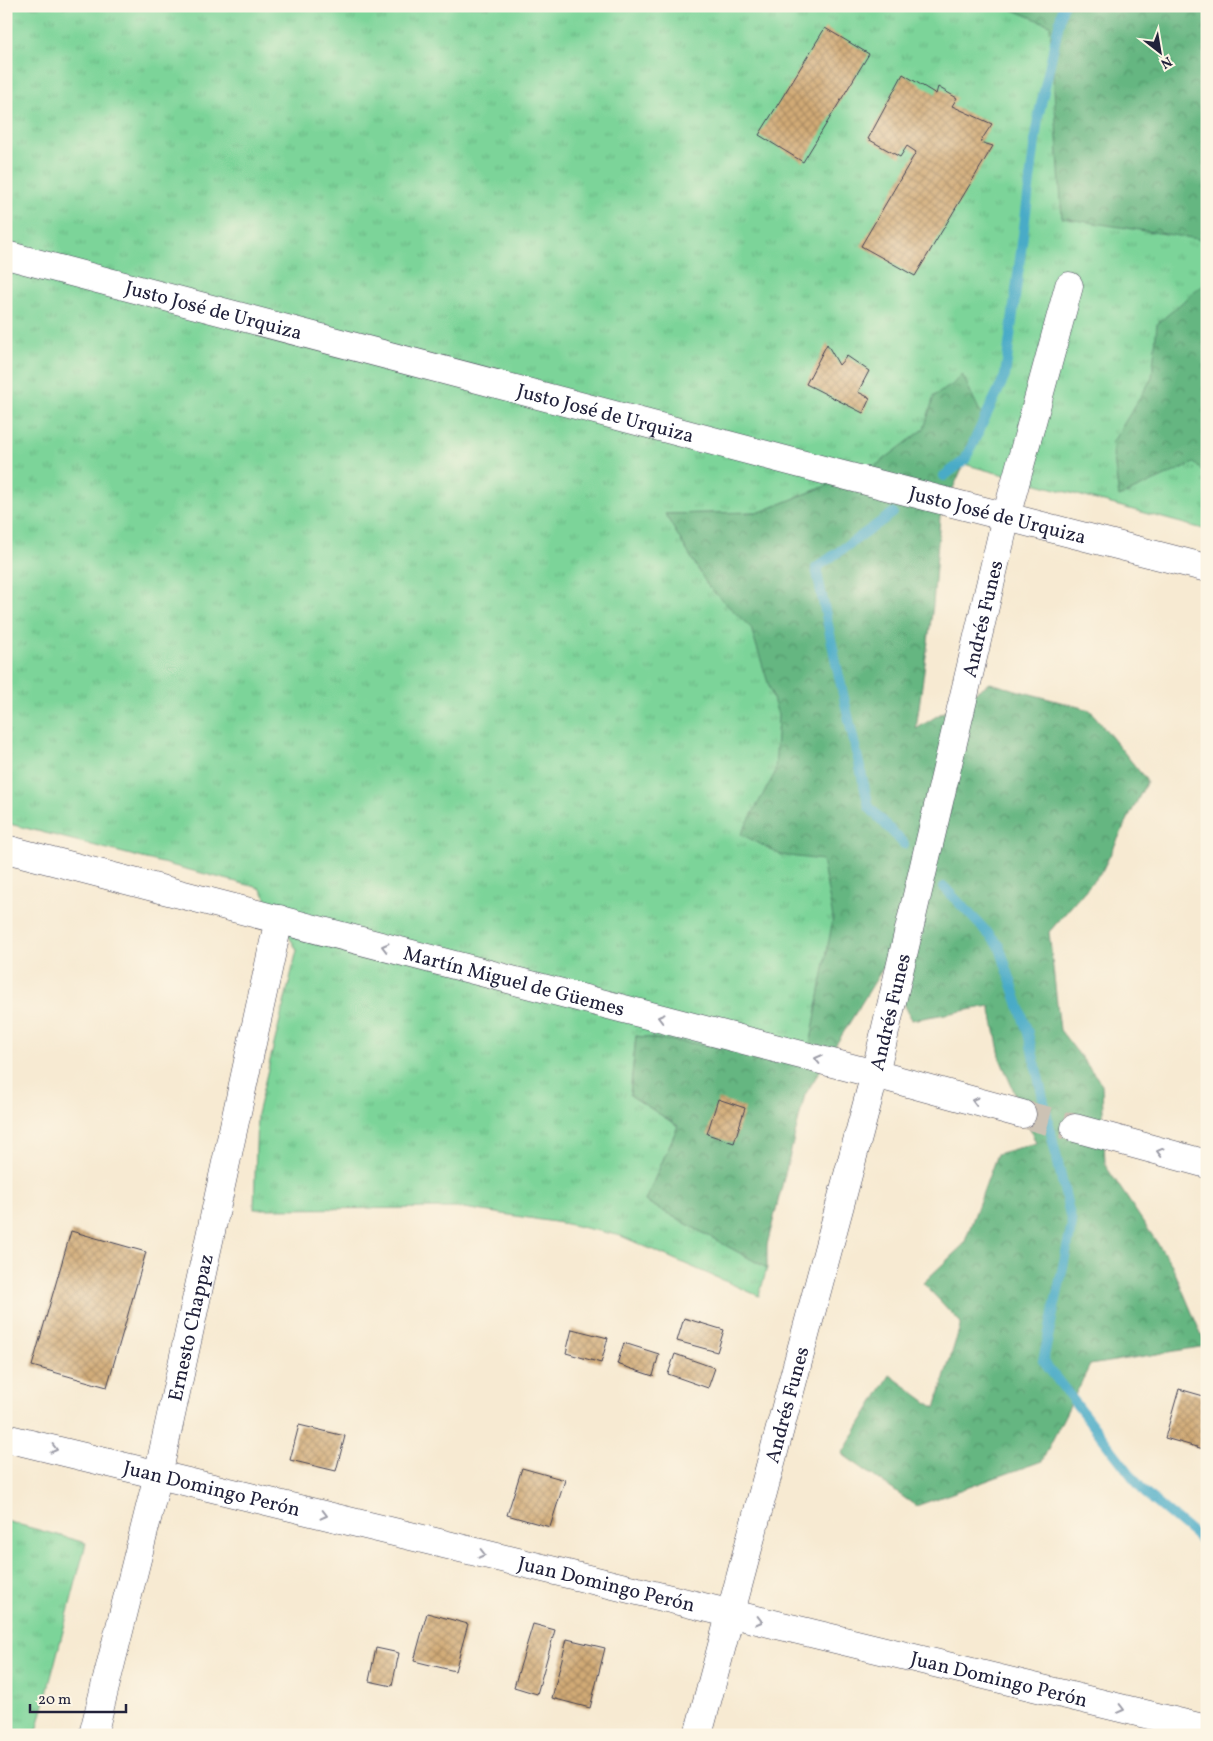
<svg xmlns="http://www.w3.org/2000/svg" width="1213" height="1741" viewBox="0 0 1213 1741" font-family="Vollkorn,serif">
<style>
.grass{fill:url(#grass-tufts);stroke:#4f7b6a}
.forest{fill:url(#forest-crowns);stroke:#446c5e}
.lines{fill:none;stroke-linecap:round;stroke-linejoin:round}
.stream{stroke:#48abc7;stroke-width:10}
.building{fill:url(#building-cross-hatch)}
.minor-tunnel{stroke:#ccc2b4;stroke-width:28;stroke-dasharray:28 14;stroke-linecap:butt}
.minor-casing{stroke:#424052;stroke-width:29}
.minor{stroke:#fff;stroke-width:28}
.oneway{stroke:#9c9ca7}
.labels{text-anchor:middle;stroke-width:5;stroke-linejoin:round;paint-order:stroke}
.street-label{font-size:20px;fill:#22223b;stroke:#fcf5e5}
</style>
<defs>
<pattern id="grass-tufts" width="24" height="20" patternUnits="userSpaceOnUse" patternTransform="scale(1.25)"><rect width="24" height="20" fill="#7cd499"/><path d="M3 7l-1-3M5 7V3M7 7l1-3M15 17l-1-3M17 17v-4M19 17l1-3" fill="none" stroke="#6bb685"/></pattern>
<pattern id="forest-crowns" width="20" height="18" patternUnits="userSpaceOnUse" patternTransform="scale(1.25)"><rect width="20" height="18" fill="#65b681"/><path d="M2 6a3 3 0 1 1 6 0M12 15a3 3 0 1 1 6 0" fill="none" stroke="#53946b"/></pattern>
<pattern id="building-cross-hatch" width="8" height="8" patternUnits="userSpaceOnUse" patternTransform="scale(1.25)"><rect width="8" height="8" fill="#d1aa76"/><path d="M0 0l8 8M0 8l8-8" fill="none" stroke="#a98a62"/></pattern>
</defs>
<rect width="100%" height="100%" fill="#fcf5e5"/>
<filter id="ink" filterUnits="userSpaceOnUse"><feTurbulence type="fractalNoise" baseFrequency=".02" numOctaves="2"/><feDisplacementMap in="SourceGraphic" scale="10" xChannelSelector="R" yChannelSelector="G"/><feConvolveMatrix kernelMatrix="1 2 1 2 8 2 1 2 1" color-interpolation-filters="sRGB"/></filter>
<filter id="wash" filterUnits="userSpaceOnUse"><feTurbulence type="fractalNoise" baseFrequency=".0096" numOctaves="4" result="noise"/><feDisplacementMap in="SourceGraphic" scale="20" xChannelSelector="R" yChannelSelector="G"/><feGaussianBlur stdDeviation="1.12" result="paint"/><feColorMatrix in="noise" values="0 0 0 0 0 0 0 0 0 0 0 0 0 0 0 0 0 1.4 0 .05"/><feComposite in="paint" operator="in"/></filter>
<g filter="url(#wash)">
<rect width="100%" height="100%" fill="#f7ead2"/>
<g class="grass">
<polygon points="6,6 1207,6 1207,530 901,447 874,467 760,512 665,514 926,587 822,981 808,1058 636,1036 630,1095 678,1126 645,1201 767,1268 759,1296 621,1236 567,1224 464,1208 254,1209 257,1114 297,950 260,888 6,823"/>
<polygon points="6,1521 86,1543 36,1735 6,1735"/>
</g>
<g class="forest">
<polygon points="1004,6 1207,6 1207,248 1198,239 1062,218 1050,25"/>
<polygon points="1207,281 1207,476 1194,463 1119,497 1112,443 1152,378 1157,324"/>
<polygon points="962,374 984,420 940,517 933,605 916,729 990,683 1090,710 1147,781 1102,871 1049,932 1060,1030 1102,1084 1105,1165 1172,1265 1206,1346 1090,1365 1042,1461 916,1506 842,1454 890,1375 935,1408 961,1323 923,1283 964,1244 997,1154 1036,1143 1001,1061 990,1006 912,1020 885,965 805,1095 767,1245 767,1268 645,1201 678,1126 630,1095 636,1036 808,1058 833,918 822,860 781,855 741,834 775,773 778,715 751,628 708,586 665,514 760,512 874,467 924,429 934,396 952,385"/>
</g>
<g class="lines">
<g class="stream">
<polyline points="944,476 965,460 1005,376 1038,118 1063,6"/>
<polyline points="893,513 816,568 838,672 869,807 904,844"/>
<polyline points="944,887 999,945 1028,1033 1072,1224 1043,1361 1145,1493 1207,1545"/>
</g>
</g>
<g id="blocks">
<g class="building">
<polygon points="825,28 869,54 803,162 759,135"/>
<polygon points="903,74 936,94 938,87 957,98 952,106 992,124 980,142 993,146 915,276 861,246 916,152 907,146 900,157 868,139"/>
<polygon points="827,344 839,365 847,356 869,371 858,392 870,398 863,413 806,384"/>
<polygon points="718,1099 745,1108 734,1143 707,1134"/>
<polygon points="71,1231 146,1252 107,1387 32,1366"/>
<polygon points="684,1318 724,1330 717,1352 677,1341"/>
<polygon points="572,1329 608,1338 601,1363 566,1353"/>
<polygon points="624,1343 659,1354 653,1376 617,1364"/>
<polygon points="675,1354 715,1368 708,1388 668,1374"/>
<polygon points="1179,1389 1207,1397 1207,1450 1165,1438"/>
<polygon points="299,1425 345,1436 336,1471 290,1460"/>
<polygon points="522,1468 565,1480 550,1527 507,1515"/>
<polygon points="427,1613 468,1624 455,1671 414,1661"/>
<polygon points="533,1624 555,1630 537,1694 514,1687"/>
<polygon points="567,1639 605,1648 590,1708 552,1698"/>
<polygon points="376,1648 399,1653 392,1686 369,1681"/>
</g>
</g>
</g>
<g filter="url(#ink)">
<use href="#blocks" fill-opacity="0" stroke="#424052" stroke-width="1"/>
<g class="lines">
<polyline class="minor-tunnel" points="1022,1114 1075,1128"/>
<defs>
<g id="minor">
<path id="s1" d="M6 255 835 473 1207 568"/>
<path id="s2" d="M6 849 875 1074 1022 1114"/>
<polyline points="1075,1128 1207,1164"/>
<path id="s3" d="M6 1438 1207 1729"/>
<path id="s4" d="M93 1735 158 1475 279 919"/>
<path id="s5" d="M698 1735 875 1074 1006 517 1069 286"/>
</g>
</defs>
<use href="#minor" class="minor-casing"/>
<use href="#minor" class="minor"/>
</g>
<defs><path id="oneway-chevron" d="M-2-3.5L2.5 0L-2 3.5" fill="none" stroke-width="1.6" stroke-linecap="round" stroke-linejoin="round" transform="scale(1.25)"/></defs>
<g class="oneway">
<use href="#oneway-chevron" transform="translate(385 947) rotate(-166)"/>
<use href="#oneway-chevron" transform="translate(661 1018) rotate(-166)"/>
<use href="#oneway-chevron" transform="translate(818 1059) rotate(-166)"/>
<use href="#oneway-chevron" transform="translate(975 1101) rotate(-165)"/>
<use href="#oneway-chevron" transform="translate(1160 1152) rotate(-165)"/>
<use href="#oneway-chevron" transform="translate(54 1449) rotate(14)"/>
<use href="#oneway-chevron" transform="translate(324 1515) rotate(14)"/>
<use href="#oneway-chevron" transform="translate(482 1554) rotate(14)"/>
<use href="#oneway-chevron" transform="translate(759 1621) rotate(14)"/>
<use href="#oneway-chevron" transform="translate(1121 1709) rotate(14)"/>
</g>
</g>
<g class="labels">
<g class="street-label">
<text dy="7" stroke="none"><textPath href="#s1" startOffset="215">Justo José de Urquiza</textPath></text>
<text dy="7" stroke="none"><textPath href="#s1" startOffset="620">Justo José de Urquiza</textPath></text>
<text dy="7" stroke="none"><textPath href="#s1" startOffset="1025">Justo José de Urquiza</textPath></text>
<text dy="7" stroke="none"><textPath href="#s5" startOffset="1152">Andrés Funes</textPath></text>
<text dy="7" stroke="none"><textPath href="#s2" startOffset="525">Martín Miguel de Güemes</textPath></text>
<text dy="7" stroke="none"><textPath href="#s5" startOffset="748">Andrés Funes</textPath></text>
<text dy="7" stroke="none"><textPath href="#s4" startOffset="419">Ernesto Chappaz</textPath></text>
<text dy="7" stroke="none"><textPath href="#s5" startOffset="342">Andrés Funes</textPath></text>
<text dy="7" stroke="none"><textPath href="#s3" startOffset="212">Juan Domingo Perón</textPath></text>
<text dy="7" stroke="none"><textPath href="#s3" startOffset="618">Juan Domingo Perón</textPath></text>
<text dy="7" stroke="none"><textPath href="#s3" startOffset="1022">Juan Domingo Perón</textPath></text>
</g>
</g>
<rect width="1213" height="1741" fill="none" stroke="#fcf5e5" stroke-width="25"/>
<g transform="translate(1160 52) rotate(149)" stroke="#fcf5e5" stroke-width="4" paint-order="stroke">
<path d="M0-4L9 19L0 12L-9 19Z" fill="#22223b"/>
<text y="-8" font-size="14" font-weight="bold" text-anchor="middle" fill="#22223b">N</text>
</g>
<path d="M30 1704v8h96v-8" fill="none" stroke="#22223b" stroke-width="2.5"/>
<text x="38" y="1704" font-size="15" fill="#22223b" stroke="#fcf5e5" stroke-width="4" paint-order="stroke">20 m</text>
</svg>
